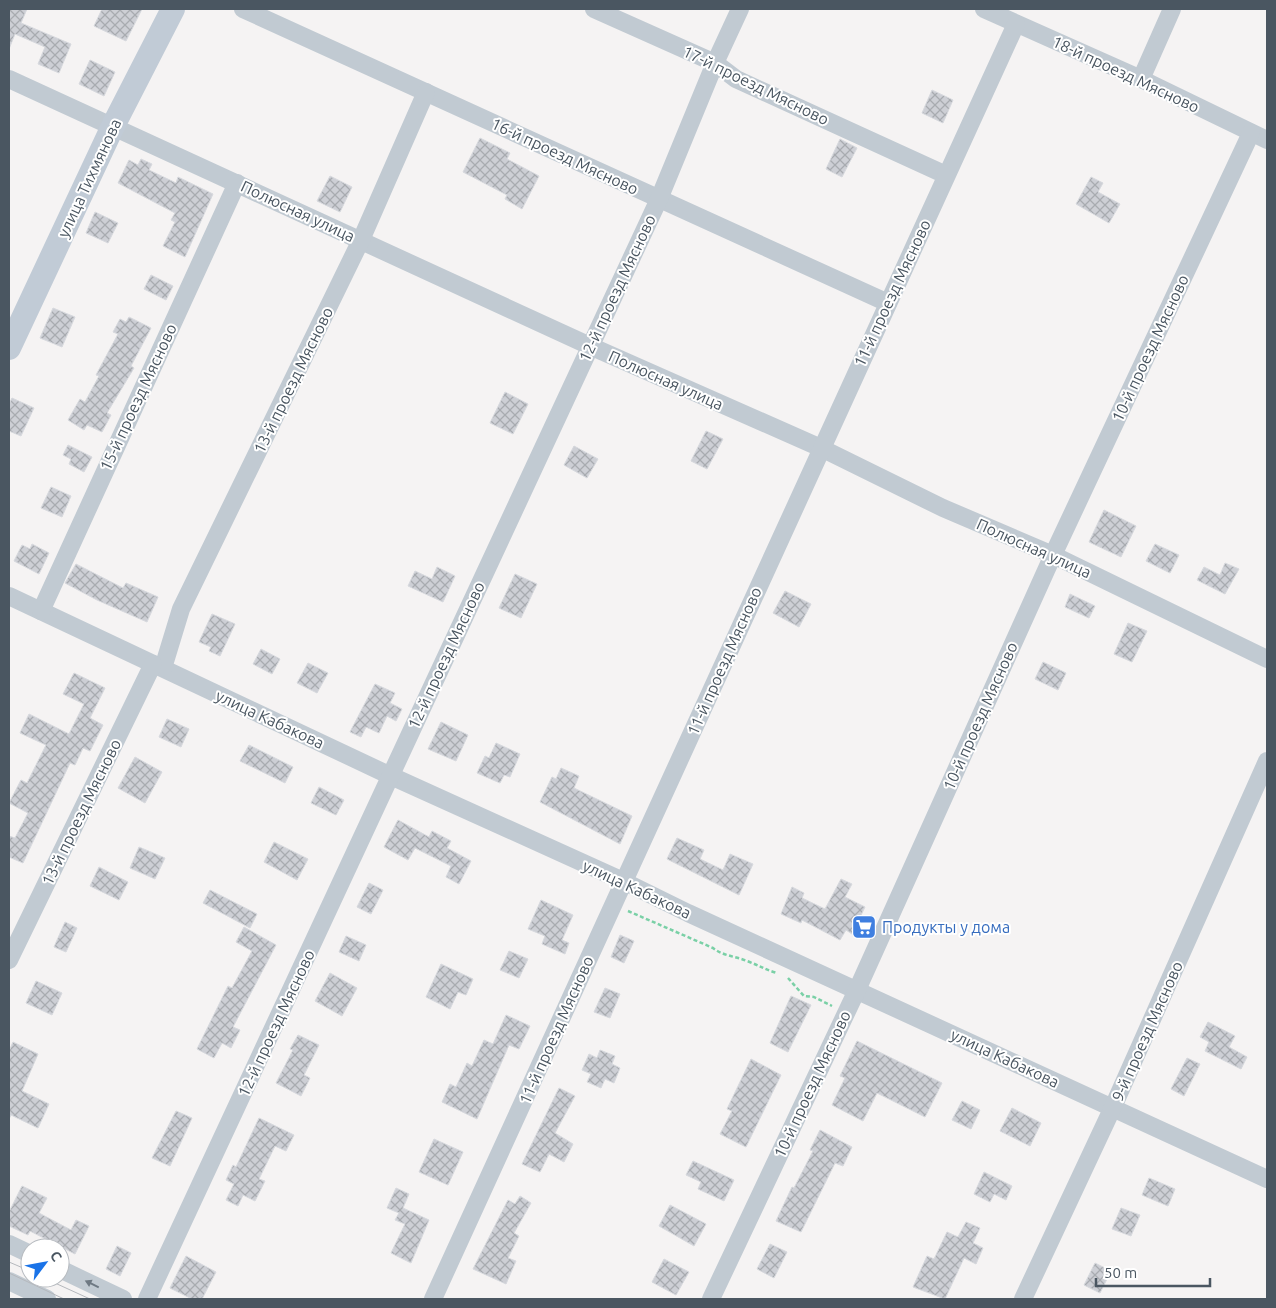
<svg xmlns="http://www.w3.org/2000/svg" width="1276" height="1308" viewBox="0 0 1276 1308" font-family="Ubuntu,sans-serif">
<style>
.building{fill:url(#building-cross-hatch);stroke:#d7d9de}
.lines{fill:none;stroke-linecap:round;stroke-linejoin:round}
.path{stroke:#7ad0a6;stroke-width:2.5;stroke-dasharray:4 2.5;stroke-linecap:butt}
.street{stroke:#c1cad2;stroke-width:18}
.secondary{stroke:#c1cbd6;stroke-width:24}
.tram{stroke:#b5b8bd;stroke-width:1}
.oneway{fill:#6e7983}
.labels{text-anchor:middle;stroke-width:4;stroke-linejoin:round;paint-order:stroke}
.street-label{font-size:16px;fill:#4a5661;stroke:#fff}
.shop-label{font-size:16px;fill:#366cbe;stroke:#fff;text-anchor:start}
</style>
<defs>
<pattern id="building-cross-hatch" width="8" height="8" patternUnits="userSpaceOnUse" patternTransform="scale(1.25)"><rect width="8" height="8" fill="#cdcfd5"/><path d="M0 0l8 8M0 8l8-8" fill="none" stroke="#a8abb0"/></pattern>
</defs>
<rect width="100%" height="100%" fill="#f5f3f3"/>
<g class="building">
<polygon points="9,9 27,9 21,23 71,44 59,73 38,64 45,47 15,34 9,49"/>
<polygon points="102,9 142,9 126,41 94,26"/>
<polygon points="90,60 115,72 104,96 79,84"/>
<polygon points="932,90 953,100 943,123 922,113"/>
<polygon points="480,138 510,153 507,159 539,176 522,209 505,199 507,195 463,172"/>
<polygon points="840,139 857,148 842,177 826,169"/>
<polygon points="141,159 152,164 149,170 176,183 178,177 213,194 185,257 163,246 175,222 171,220 175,213 118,183 129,160 138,165"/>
<polygon points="330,176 352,187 340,212 317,201"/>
<polygon points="1091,177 1103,183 1098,192 1120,204 1109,223 1076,204"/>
<polygon points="95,212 118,223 108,243 86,233"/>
<polygon points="151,275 173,286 166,300 144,289"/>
<polygon points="53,308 75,317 62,347 40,338"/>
<polygon points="129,317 151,328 131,366 134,368 107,413 111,415 102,432 87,425 84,430 68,420 80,399 85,402 99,376 96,375 118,334 113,332 120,319 126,322"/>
<polygon points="505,392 528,404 513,434 490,423"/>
<polygon points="12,398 34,408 21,436 9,431 9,404"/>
<polygon points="706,431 723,439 707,469 691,461"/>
<polygon points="68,445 92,457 84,472 69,464 71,459 63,455"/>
<polygon points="574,446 598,459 587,478 564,465"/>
<polygon points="51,487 71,496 62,517 41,508"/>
<polygon points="1104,510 1136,526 1121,557 1089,542"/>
<polygon points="32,544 49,553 39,574 14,561 22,545 30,549"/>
<polygon points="1155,544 1179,555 1170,573 1146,561"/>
<polygon points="1225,563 1239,569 1225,594 1197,580 1204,567 1220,575"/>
<polygon points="76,564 123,588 126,583 158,597 147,622 97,600 65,583"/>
<polygon points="437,567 455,576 443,602 408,586 415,571 432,579"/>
<polygon points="515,574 537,584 521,618 499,608"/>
<polygon points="785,591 811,604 799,627 773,613"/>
<polygon points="1070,594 1095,606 1089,618 1065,607"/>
<polygon points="212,614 235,624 220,656 209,651 211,647 199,642"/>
<polygon points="1128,623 1147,631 1132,662 1114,654"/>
<polygon points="261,649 280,659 272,674 253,664"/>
<polygon points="1043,662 1066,673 1058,690 1035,679"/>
<polygon points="308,663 328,673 317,693 297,683"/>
<polygon points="74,673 105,688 90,718 103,725 90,751 83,748 75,765 70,763 23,863 9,857 9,836 15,838 28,813 9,803 21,780 27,783 46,745 20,733 29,714 69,734 84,704 63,694"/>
<polygon points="375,684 395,693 390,703 402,709 396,721 387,716 379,733 366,727 361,737 350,732"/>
<polygon points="167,719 189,729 181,747 159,737"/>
<polygon points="441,722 468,735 456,761 428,749"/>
<polygon points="496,743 520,754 510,777 504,775 500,783 477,773 485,756 489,758"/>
<polygon points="249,745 293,767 285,783 240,761"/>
<polygon points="135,757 162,772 145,803 118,788"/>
<polygon points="561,768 579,776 574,788 632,816 620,844 540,802 552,777 556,779"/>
<polygon points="319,787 344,800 336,815 311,803"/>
<polygon points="398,820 429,837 432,831 451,841 447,848 471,861 459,884 446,877 451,866 415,848 408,860 384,847"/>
<polygon points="677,838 704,850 700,859 723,870 730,854 753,864 739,895 667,859"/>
<polygon points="274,842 308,859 297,880 264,862"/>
<polygon points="139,847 165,858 155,879 130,868"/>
<polygon points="99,867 128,882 119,900 90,886"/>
<polygon points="841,879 852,884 845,897 865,907 852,934 846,930 840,940 802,920 801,923 781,914 792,887 804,893 802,898 825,909"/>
<polygon points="369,883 383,890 371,914 357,907"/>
<polygon points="210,890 257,914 250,928 203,903"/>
<polygon points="541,900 573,915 562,940 569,943 565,954 542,944 545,936 528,929"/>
<polygon points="65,922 77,928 66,952 54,947"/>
<polygon points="244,927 276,945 233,1027 240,1030 231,1048 222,1043 214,1058 197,1049 228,986 232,988 252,951 236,942"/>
<polygon points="620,935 634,941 624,963 611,957"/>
<polygon points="346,936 366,945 359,961 339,952"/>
<polygon points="509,951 528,959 519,978 500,970"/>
<polygon points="441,964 473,979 466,995 458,992 450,1009 426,997"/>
<polygon points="330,973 357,988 342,1016 315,1001"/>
<polygon points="36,981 62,993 52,1015 26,1003"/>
<polygon points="605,988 620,994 610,1018 594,1012"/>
<polygon points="791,996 811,1005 788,1052 770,1043"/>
<polygon points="506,1015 530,1026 519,1049 509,1045 477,1119 442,1102 450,1084 456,1087 467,1063 472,1066 484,1040 493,1044"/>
<polygon points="1208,1022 1235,1036 1229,1047 1247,1057 1241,1069 1205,1051 1209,1042 1200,1037"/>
<polygon points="298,1035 319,1045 304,1075 310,1078 301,1096 276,1083 293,1050 290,1049"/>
<polygon points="857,1041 942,1083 925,1117 877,1093 863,1121 832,1105 845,1078 840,1076"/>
<polygon points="13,1042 38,1054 22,1091 49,1104 38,1128 11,1115 9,1119 9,1051"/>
<polygon points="600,1050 615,1056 612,1064 620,1068 614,1083 605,1079 601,1088 587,1082 591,1074 582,1070 589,1054 597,1058"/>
<polygon points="1187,1058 1200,1064 1184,1096 1171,1089"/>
<polygon points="751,1059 781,1075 746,1147 720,1134 732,1111 727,1109"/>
<polygon points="559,1088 575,1096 555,1133 573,1144 564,1162 549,1154 540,1172 522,1164"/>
<polygon points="962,1101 980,1110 971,1129 952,1120"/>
<polygon points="1012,1108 1041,1123 1030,1146 1000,1131"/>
<polygon points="176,1111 192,1118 170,1166 152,1158"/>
<polygon points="259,1118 294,1135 286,1151 275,1146 259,1179 265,1181 255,1201 243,1195 238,1206 226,1200 234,1184 226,1180 233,1165 236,1167"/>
<polygon points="820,1130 852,1147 843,1166 835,1163 801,1232 776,1221 792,1187 794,1188 813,1151 810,1150"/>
<polygon points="434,1139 463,1152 448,1185 419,1172"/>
<polygon points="693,1161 734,1180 724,1201 698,1189 701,1182 686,1175"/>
<polygon points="984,1172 1012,1186 1006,1200 994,1194 990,1202 974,1194"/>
<polygon points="1149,1178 1175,1189 1168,1206 1142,1195"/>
<polygon points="22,1186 47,1198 39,1213 71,1230 76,1220 89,1226 75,1254 30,1231 28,1235 9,1226 9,1212"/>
<polygon points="396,1188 409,1194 403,1208 429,1220 411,1263 391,1253 405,1224 395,1220 399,1213 387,1208"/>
<polygon points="520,1196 531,1203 514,1233 519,1236 508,1258 516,1261 506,1284 473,1269 508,1200 515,1204"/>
<polygon points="670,1205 706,1224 694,1246 659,1226"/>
<polygon points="1121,1208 1140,1215 1131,1236 1112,1229"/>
<polygon points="966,1222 980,1228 973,1243 983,1248 976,1264 964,1258 945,1299 913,1287 927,1256 934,1259 947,1232 958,1237"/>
<polygon points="770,1244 787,1252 774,1278 757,1269"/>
<polygon points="117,1246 131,1253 120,1276 106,1269"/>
<polygon points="186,1256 216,1272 202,1299 192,1299 170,1288"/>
<polygon points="664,1259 689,1272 676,1295 652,1282"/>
<polygon points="1095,1263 1111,1271 1100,1293 1084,1285"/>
</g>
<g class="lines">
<g class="path">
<path d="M628 911 713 948C723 956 735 956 747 961 758 965 766 970 777 973"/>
<polyline points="788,978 804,996 814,997 832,1006"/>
</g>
<g class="street">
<polyline points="243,9 888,303"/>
<polyline points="594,9 715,63 736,79 946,175"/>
<polyline points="984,9 1141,79 1267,140"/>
<polyline points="9,79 590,346 821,448 943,508 1053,555 1267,659"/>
<polyline points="1141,79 1172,9"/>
<polyline points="9,596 391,776 623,881 688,913 1267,1179"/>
<polyline points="41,611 237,183"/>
<polyline points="163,668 181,609 361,240 426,92"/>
<polyline points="9,960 153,664"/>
<polyline points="9,1244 30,1254"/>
<polyline points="60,1269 123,1299"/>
<polyline points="9,1281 47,1299"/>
<polyline points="147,1299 659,199 715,63 740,9"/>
<polyline points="433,1299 1016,24"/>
<polyline points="711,1299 857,990 1053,555 1251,133"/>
<polyline points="1023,1299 1113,1107 1267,761"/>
</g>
<polyline class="secondary" points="9,348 113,126 173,9"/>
<g class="tram">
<polyline points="9,1262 30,1271"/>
<polyline points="9,1273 64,1299"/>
<polyline points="44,1278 90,1299"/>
</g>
</g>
<defs><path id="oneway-solid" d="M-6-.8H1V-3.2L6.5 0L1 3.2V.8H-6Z" transform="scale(1.25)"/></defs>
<use class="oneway" href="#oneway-solid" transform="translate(92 1284) rotate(-154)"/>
<defs>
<symbol id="supermarket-square" viewBox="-11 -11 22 22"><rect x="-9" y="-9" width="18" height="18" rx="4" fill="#3f7fe0" stroke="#fff"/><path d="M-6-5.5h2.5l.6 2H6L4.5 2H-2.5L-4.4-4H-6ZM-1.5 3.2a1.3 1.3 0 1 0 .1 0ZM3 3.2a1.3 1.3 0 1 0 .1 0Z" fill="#fff"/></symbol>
</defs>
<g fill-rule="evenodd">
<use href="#supermarket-square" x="850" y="913" width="28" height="28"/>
</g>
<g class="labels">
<g class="street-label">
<text transform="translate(1126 74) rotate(25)" y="6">18-й проезд Мясново</text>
<text transform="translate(756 85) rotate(26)" y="6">17-й проезд Мясново</text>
<text transform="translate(565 156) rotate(25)" y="6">16-й проезд Мясново</text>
<text transform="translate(89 178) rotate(-65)" y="6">улица Тихмянова</text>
<text transform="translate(298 211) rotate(25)" y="6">Полюсная улица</text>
<text transform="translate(617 288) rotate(-65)" y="6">12-й проезд Мясново</text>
<text transform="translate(892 293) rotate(-65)" y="6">11-й проезд Мясново</text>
<text transform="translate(1150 348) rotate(-65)" y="6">10-й проезд Мясново</text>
<text transform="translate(293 380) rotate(-64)" y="6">13-й проезд Мясново</text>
<text transform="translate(666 380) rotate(24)" y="6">Полюсная улица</text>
<text transform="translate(138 397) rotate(-65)" y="6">15-й проезд Мясново</text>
<text transform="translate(1034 548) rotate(24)" y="6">Полюсная улица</text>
<text transform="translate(446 655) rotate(-65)" y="6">12-й проезд Мясново</text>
<text transform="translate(724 661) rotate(-66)" y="6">11-й проезд Мясново</text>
<text transform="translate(980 716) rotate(-66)" y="6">10-й проезд Мясново</text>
<text transform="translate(270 719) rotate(25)" y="6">улица Кабакова</text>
<text transform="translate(81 812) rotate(-64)" y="6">13-й проезд Мясново</text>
<text transform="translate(637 889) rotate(25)" y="6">улица Кабакова</text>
<text transform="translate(276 1023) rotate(-65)" y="6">12-й проезд Мясново</text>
<text transform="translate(556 1030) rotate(-66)" y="6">11-й проезд Мясново</text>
<text transform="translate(1147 1031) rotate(-66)" y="6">9-й проезд Мясново</text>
<text transform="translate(1005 1058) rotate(25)" y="6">улица Кабакова</text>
<text transform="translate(812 1084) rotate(-65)" y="6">10-й проезд Мясново</text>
</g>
<g class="shop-label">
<text x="882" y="933">Продукты у дома</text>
</g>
</g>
<rect width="1276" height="1308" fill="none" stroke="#4a5661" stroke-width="20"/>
<g transform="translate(45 1263) rotate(58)"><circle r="24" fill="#ffffff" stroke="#b7bbc0"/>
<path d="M0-4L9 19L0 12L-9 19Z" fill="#1a73e8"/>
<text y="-8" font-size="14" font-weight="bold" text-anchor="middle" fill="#4a5661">С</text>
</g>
<path d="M1096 1278v8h114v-8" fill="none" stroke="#4a5661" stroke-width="2.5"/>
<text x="1104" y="1278" font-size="15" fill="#4a5661" stroke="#ffffff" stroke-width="4" paint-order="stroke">50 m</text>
</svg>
